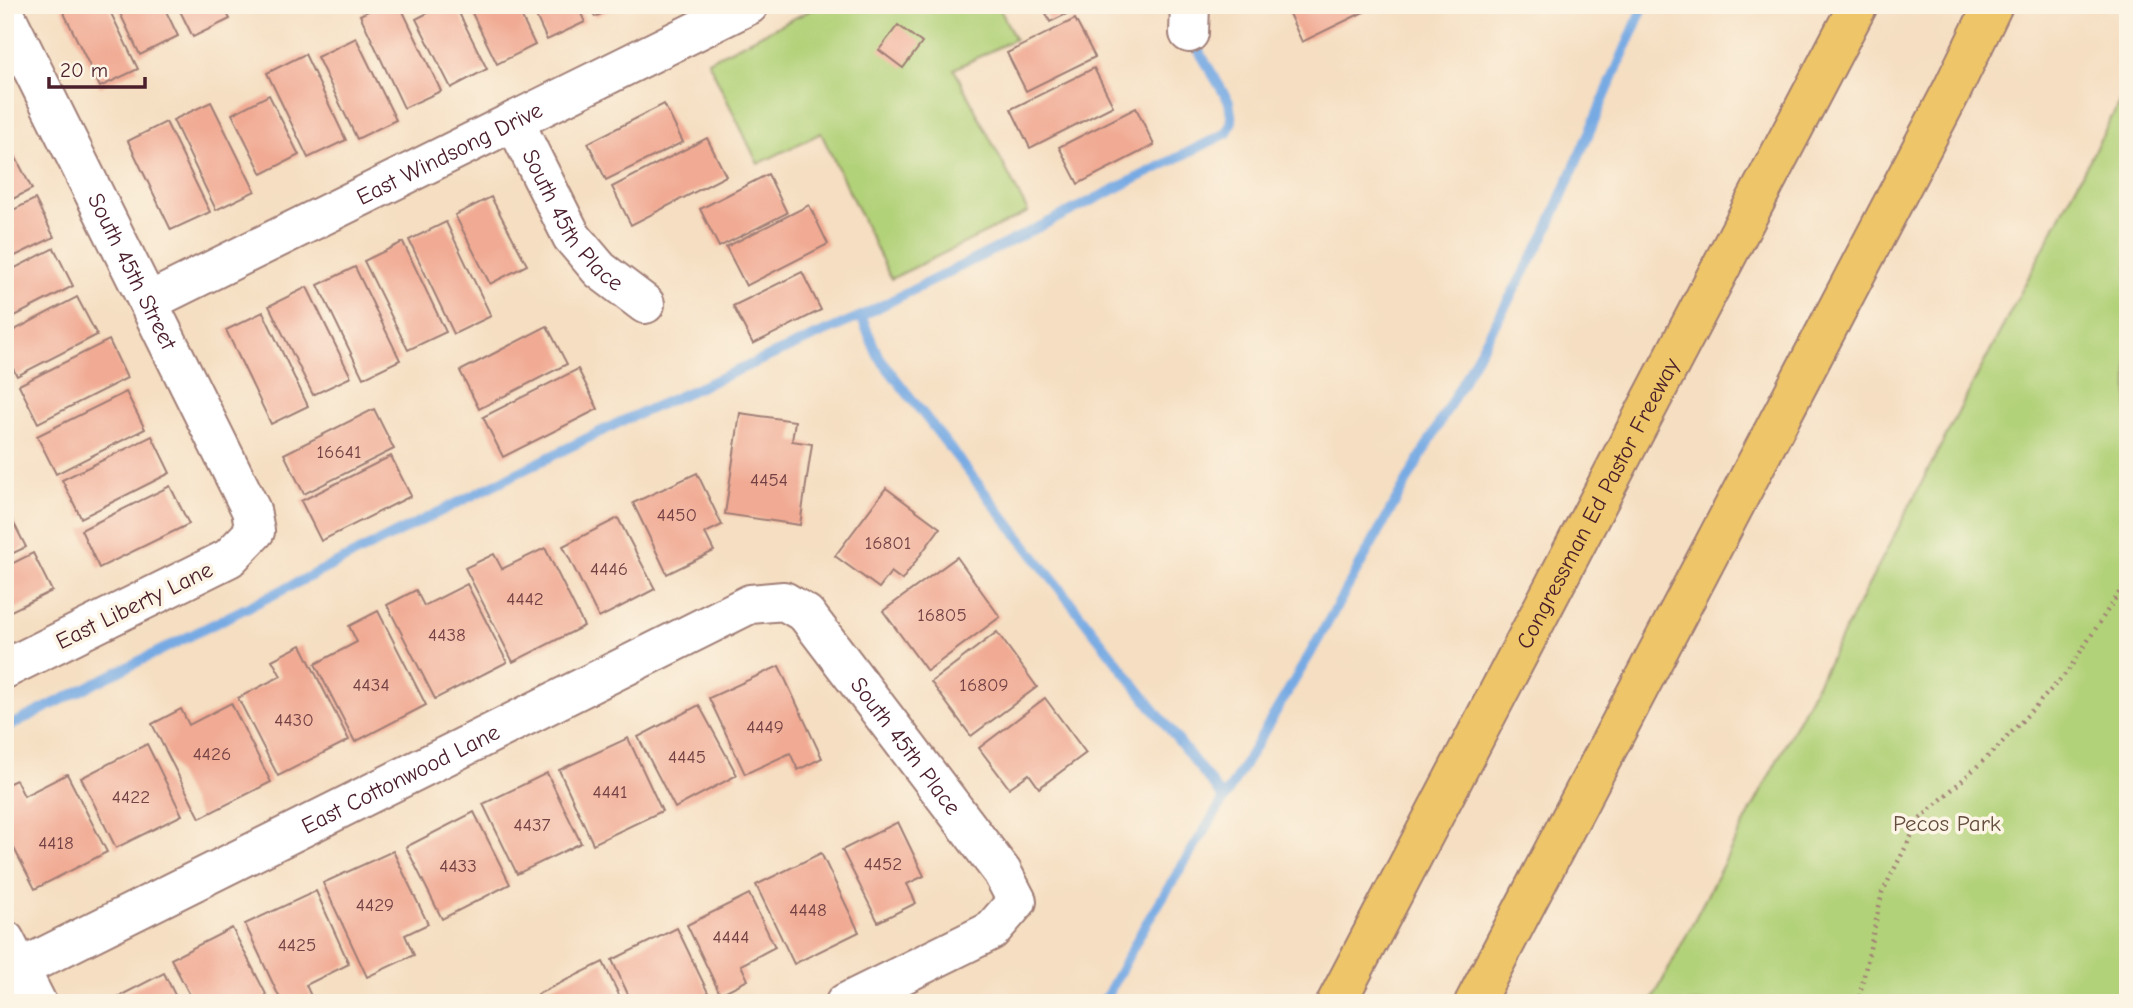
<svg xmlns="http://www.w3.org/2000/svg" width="2133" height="1008" viewBox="0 0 2133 1008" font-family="'Comic Neue',sans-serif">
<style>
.green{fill:#b2d279;stroke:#7e7852;stroke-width:2}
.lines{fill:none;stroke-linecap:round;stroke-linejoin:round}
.stream{stroke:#77aae3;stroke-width:10}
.building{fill:#f1ab94}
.minor-casing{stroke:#a07e76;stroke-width:42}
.highway-casing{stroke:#a07e76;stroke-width:42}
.path{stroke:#a07e76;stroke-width:4.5;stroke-dasharray:2 5;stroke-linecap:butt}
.minor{stroke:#fff;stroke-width:38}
.highway{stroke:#eec569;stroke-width:38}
.labels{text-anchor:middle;stroke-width:7;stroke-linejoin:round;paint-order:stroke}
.number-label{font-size:19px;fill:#744245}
.street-label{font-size:23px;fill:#4a1f2b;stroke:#fcf5e5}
.park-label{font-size:23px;fill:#644c3e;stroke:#fcf5e5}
</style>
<rect width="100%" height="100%" fill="#fcf5e5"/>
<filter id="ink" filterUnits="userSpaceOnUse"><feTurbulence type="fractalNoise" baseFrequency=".0143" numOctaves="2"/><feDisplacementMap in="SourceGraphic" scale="14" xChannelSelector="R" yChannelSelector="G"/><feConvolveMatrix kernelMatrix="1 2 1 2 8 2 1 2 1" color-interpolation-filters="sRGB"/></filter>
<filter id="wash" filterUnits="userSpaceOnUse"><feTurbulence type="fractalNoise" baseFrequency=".00686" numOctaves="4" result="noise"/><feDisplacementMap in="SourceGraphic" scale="28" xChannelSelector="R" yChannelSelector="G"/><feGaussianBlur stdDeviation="1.57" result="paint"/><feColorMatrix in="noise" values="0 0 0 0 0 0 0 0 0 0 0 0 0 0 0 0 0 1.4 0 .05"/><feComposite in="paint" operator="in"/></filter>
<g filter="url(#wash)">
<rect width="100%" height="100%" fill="#f5dec1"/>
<g class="green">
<polygon points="821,5 998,5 1015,39 954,69 1028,212 891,279 821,133 758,164 708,61"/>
<polygon points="2128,86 2128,1003 1651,1003"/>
</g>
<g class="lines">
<g class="stream">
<polyline points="861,316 878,356 1224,799"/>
<polyline points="5,728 618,423 861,316 1227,133 1232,121 1229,102 1193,41"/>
<polyline points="1103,1003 1144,927 1224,799 1310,654 1545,235 1644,5"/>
</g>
</g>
<g id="blocks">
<g class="building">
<polygon points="60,5 107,5 138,69 100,87"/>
<polygon points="116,5 163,5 178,36 140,55"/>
<polygon points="177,5 223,5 230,19 193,37"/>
<polygon points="380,5 400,5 441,91 404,108 360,15"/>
<polygon points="443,5 455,5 487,69 451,88 416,19"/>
<polygon points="468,5 516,5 535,45 497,64"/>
<polygon points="531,5 577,5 585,22 547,40"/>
<polygon points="589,5 620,5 595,17"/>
<polygon points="1042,5 1085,5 1050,22"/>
<polygon points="1285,5 1378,5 1302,42"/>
<polygon points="1075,19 1095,57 1026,91 1007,53"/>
<polygon points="898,25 922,43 903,68 879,50"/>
<polygon points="356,38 396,120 357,139 317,57"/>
<polygon points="305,54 346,140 308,158 267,73"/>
<polygon points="1094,68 1113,106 1030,148 1011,109"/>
<polygon points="269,95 299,155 262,174 232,114"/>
<polygon points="211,102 255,191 216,210 173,120"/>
<polygon points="664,104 683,142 606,180 588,143"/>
<polygon points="1136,108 1154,145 1078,184 1059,147"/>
<polygon points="166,122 210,212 171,230 128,141"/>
<polygon points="707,138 726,176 631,225 612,187"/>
<polygon points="13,152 32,189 5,203 5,156"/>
<polygon points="768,174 787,213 719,247 700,209"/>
<polygon points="491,197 527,265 490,284 455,215"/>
<polygon points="35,199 54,237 5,261 5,214"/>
<polygon points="809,205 828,244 746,286 726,247"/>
<polygon points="446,222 491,316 454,334 409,240"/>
<polygon points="403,242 446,332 408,350 364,261"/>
<polygon points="54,248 73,286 5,321 5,273"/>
<polygon points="355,267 400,360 363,378 318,285"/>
<polygon points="802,272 821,310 753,344 733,306"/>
<polygon points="307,287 351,377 313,395 269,306"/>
<polygon points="77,297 97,335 17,376 5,354 5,335"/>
<polygon points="263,312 308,406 271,424 226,330"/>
<polygon points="547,326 567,364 479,409 460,371"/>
<polygon points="109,340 127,378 38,423 19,385"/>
<polygon points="578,369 598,409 503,457 483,417"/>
<polygon points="126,392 145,429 56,474 37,436"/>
<polygon points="374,409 394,449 304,494 284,454"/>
<polygon points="740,413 795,421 792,441 812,444 800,525 725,514"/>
<polygon points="152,436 170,473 81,518 62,480"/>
<polygon points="391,456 411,496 321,541 301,501"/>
<polygon points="697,473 722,525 705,533 714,551 667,574 633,503"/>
<polygon points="170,486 189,524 99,568 81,530"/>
<polygon points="886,488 940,528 902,580 891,572 879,588 835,556"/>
<polygon points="5,506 26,547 5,557"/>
<polygon points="618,518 655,589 599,618 563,546"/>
<polygon points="545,548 584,626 513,662 465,568 494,554 502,569"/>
<polygon points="33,553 52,591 5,614 5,567"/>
<polygon points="957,557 1000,617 927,671 883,611"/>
<polygon points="467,584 507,662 435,699 387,605 416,590 424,606"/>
<polygon points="378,611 426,705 355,742 315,664 357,642 349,626"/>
<polygon points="997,632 1037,687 971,736 931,682"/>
<polygon points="301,645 349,740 278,776 238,698 281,676 272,660"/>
<polygon points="779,666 822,758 798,770 790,753 745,774 709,698"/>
<polygon points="1045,698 1086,753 1039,788 1029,774 1009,788 979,748"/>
<polygon points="231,703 271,782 200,818 152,724 181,709 189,725"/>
<polygon points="699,705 737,775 675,808 638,737"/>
<polygon points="628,738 662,811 593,844 559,770"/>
<polygon points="147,744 182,815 116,848 81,778"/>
<polygon points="547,773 581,843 517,874 483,804"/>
<polygon points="67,774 107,852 35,889 5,831 5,785 16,780 24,796"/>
<polygon points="474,812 510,884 442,919 406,847"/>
<polygon points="898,822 924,876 907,884 916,903 878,922 842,850"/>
<polygon points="393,851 428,924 405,935 414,955 367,977 323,883"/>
<polygon points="821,853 859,932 794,964 756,885"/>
<polygon points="316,891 349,964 306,985 314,1003 282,1003 245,924"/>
<polygon points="749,894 775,947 741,965 748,980 720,994 687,925"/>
<polygon points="232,928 269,1000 262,1003 194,1003 171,959"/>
<polygon points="677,928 713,1003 632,1003 612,960"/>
<polygon points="603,962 623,1003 542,1003 538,994"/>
<polygon points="164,973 179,1003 106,1003"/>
</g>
</g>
</g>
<g filter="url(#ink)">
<use href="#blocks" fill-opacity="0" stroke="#a07e76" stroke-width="2"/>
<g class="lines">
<defs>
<g id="minor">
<path id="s1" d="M5 14 251 510 255 531 229 558 5 669"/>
<polyline points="1189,33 1190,5"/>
<path id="s2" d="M514 121 572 237 600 270 645 304"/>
<path id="s3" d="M148 302 749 5"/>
<polyline points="5,940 37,1003"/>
<path id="s4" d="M21 968 750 604 784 601 806 614 1002 872 1017 901 991 931 845 1003"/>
</g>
<g id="highway">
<path id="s5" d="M1336 1003 1858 5"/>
<polyline points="1474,1003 1952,90 1993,5"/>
</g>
</defs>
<use href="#minor" class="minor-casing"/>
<use href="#highway" class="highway-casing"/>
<polyline class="path" points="1858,1003 1882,893 1920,819 1997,748 2068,671 2128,579"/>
<use href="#minor" class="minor"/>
<use href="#highway" class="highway"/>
</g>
</g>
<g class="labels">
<g class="number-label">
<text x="339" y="458">16641</text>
<text x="769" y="486">4454</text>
<text x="677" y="521">4450</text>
<text x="888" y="549">16801</text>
<text x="609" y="575">4446</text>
<text x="525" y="605">4442</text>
<text x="942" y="621">16805</text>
<text x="447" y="641">4438</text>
<text x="371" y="691">4434</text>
<text x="984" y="691">16809</text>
<text x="294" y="726">4430</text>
<text x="765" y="733">4449</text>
<text x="212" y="760">4426</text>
<text x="687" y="763">4445</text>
<text x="610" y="798">4441</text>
<text x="131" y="803">4422</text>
<text x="532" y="831">4437</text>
<text x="56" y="849">4418</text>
<text x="883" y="870">4452</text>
<text x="458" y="872">4433</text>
<text x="375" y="911">4429</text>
<text x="808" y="916">4448</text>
<text x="731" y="943">4444</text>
<text x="297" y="951">4425</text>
</g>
<g class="street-label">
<text dy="8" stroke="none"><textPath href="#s3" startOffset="336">East Windsong Drive</textPath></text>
<text dy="8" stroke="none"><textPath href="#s2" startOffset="116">South 45th Place</textPath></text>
<text dy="8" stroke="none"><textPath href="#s1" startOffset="287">South 45th Street</textPath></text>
<text dy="8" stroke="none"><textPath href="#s5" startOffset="564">Congressman Ed Pastor Freeway</textPath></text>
<text transform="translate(134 605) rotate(-26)" y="8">East Liberty Lane</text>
<text dy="8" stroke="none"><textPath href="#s4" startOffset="1040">South 45th Place</textPath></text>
<text dy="8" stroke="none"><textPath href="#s4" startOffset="424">East Cottonwood Lane</textPath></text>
</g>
<g class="park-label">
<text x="1947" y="831">Pecos Park</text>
</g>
</g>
<rect width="2133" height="1008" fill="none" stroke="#fcf5e5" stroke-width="28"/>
<path d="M49 77v10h96v-10" fill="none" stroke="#4a1f2b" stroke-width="3.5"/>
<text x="60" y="77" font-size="21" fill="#4a1f2b" stroke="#fcf5e5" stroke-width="5" paint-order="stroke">20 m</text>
</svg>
